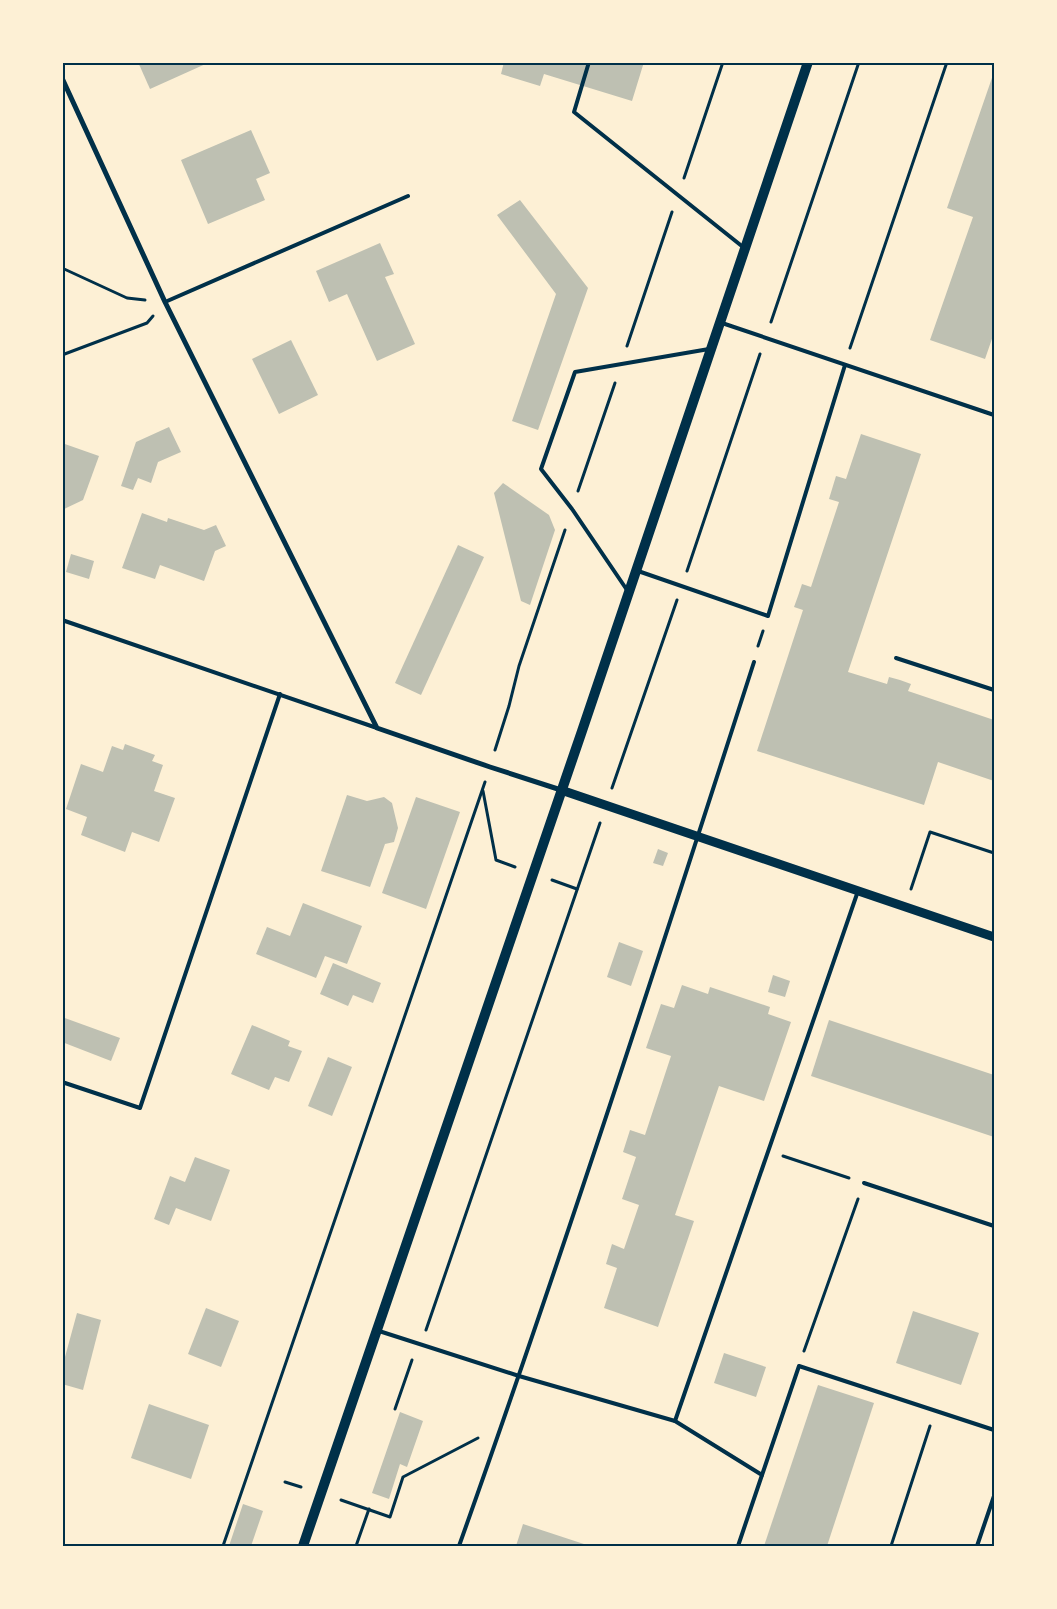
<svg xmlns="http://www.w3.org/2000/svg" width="1057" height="1609" viewBox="0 0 1057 1609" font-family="Arial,sans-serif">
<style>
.building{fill:#bec0b2}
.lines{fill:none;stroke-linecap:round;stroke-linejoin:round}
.path{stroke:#003049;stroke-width:3}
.service{stroke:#003049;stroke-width:4}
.minor{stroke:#003049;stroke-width:5}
.tertiary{stroke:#003049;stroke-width:9}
.secondary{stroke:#003049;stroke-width:10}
.neatline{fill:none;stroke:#003049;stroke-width:2}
</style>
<rect width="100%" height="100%" fill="#fdf0d5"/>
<g class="building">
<polygon points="138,62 210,62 150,89"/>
<polygon points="504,62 644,62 632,101 544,74 540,86 501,74"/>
<polygon points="994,72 994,333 985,359 930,340 973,217 947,208"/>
<polygon points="251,130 270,173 256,179 265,200 208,224 181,160"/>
<polygon points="520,200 588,288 538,430 512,421 556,294 497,215"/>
<polygon points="380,243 394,274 385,277 415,344 377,361 347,294 329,302 316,271"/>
<polygon points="291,340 318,395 279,414 252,359"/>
<polygon points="169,427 181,452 158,462 151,483 138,478 133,490 121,486 136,442"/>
<polygon points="861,434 921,454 848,672 887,684 889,677 900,680 911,684 908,691 994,720 994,781 938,762 924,805 757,751 803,610 794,607 798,596 802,584 811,587 839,502 829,499 836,476 846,479"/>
<polygon points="62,443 99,456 83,500 62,510"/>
<polygon points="503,483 549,515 555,530 530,605 521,601 494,493"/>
<polygon points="142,513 167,522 168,518 204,530 216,525 226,546 215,551 204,581 160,565 155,579 122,568"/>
<polygon points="458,545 484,557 421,695 395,683"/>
<polygon points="71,554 94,561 89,579 66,572"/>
<polygon points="125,744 155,755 152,761 163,765 154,791 175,798 159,842 132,832 125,852 81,835 87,817 66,809 81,764 103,772 112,746 123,750"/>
<polygon points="347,795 367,801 384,797 392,803 398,828 394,842 385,844 370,887 321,871"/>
<polygon points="416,797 460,812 426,909 382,893"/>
<polygon points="658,849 668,853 663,866 653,863"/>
<polygon points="303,903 362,926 347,964 325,956 316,978 256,954 267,927 290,936"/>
<polygon points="619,942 643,951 631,986 607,977"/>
<polygon points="333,963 381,983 373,1003 353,995 348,1006 320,994"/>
<polygon points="773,975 790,981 785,997 768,992"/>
<polygon points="682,985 708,994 710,987 770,1007 768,1014 791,1022 764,1101 719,1086 675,1215 694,1221 658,1327 604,1308 617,1268 606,1264 612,1244 624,1249 639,1205 622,1199 636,1157 623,1152 630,1130 645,1135 671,1056 646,1048 661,1004 674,1008"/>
<polygon points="62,1017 120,1038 111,1061 62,1042"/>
<polygon points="829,1020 994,1075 994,1137 811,1076"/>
<polygon points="252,1025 290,1041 288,1046 302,1051 289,1082 275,1077 269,1090 231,1074"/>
<polygon points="328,1057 352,1067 332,1116 308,1106"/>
<polygon points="195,1157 230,1170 211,1221 176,1208 169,1225 154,1219 170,1176 185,1182"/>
<polygon points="206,1308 239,1321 221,1367 188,1354"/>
<polygon points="913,1311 979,1333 961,1385 896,1363"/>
<polygon points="77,1313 101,1320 83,1390 62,1384 62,1368"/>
<polygon points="724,1353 766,1367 756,1397 714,1383"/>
<polygon points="818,1385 874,1403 827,1546 764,1546"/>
<polygon points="149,1404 209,1425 191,1479 131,1458"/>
<polygon points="400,1412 423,1421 407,1467 400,1464 389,1499 372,1493"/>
<polygon points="243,1504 263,1511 251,1546 229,1546"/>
<polygon points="523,1524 590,1546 516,1546"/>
</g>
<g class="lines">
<g class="path">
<polyline points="684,178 723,62"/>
<polyline points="62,268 127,298 145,300"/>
<polyline points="771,322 859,62"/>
<polyline points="627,346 672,212"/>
<polyline points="850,348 947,62"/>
<polyline points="62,355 147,323 153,316"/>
<polyline points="578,491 615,383"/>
<polyline points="687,571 760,354"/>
<polyline points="758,646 763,631"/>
<polyline points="495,750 509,706 519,666 565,530"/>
<polyline points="612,788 677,600"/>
<polyline points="483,791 496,860 515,867"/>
<polyline points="552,880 577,889"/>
<polyline points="911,889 930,832 994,853"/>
<polyline points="783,1156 849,1178"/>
<polyline points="426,1330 600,823"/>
<polyline points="804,1351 858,1199"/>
<polyline points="395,1409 412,1360"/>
<polyline points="285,1482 301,1487"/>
<polyline points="341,1500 390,1517 403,1477 478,1438"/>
<polyline points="223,1546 485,782"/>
<polyline points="356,1546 369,1509"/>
<polyline points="891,1546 930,1426"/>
</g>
<g class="service">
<polyline points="589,62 574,112 743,247"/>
<polyline points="165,302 408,196"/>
<polyline points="722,323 994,415"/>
<polyline points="638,571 768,616 845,365"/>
<polyline points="627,590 572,509 541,469 575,372 709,349"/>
<polyline points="62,620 377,728"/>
<polyline points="896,658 994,690"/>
<polyline points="62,1082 140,1108 280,694"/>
<polyline points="864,1183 994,1226"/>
<polyline points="379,1331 519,1376 675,1421 762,1475 738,1546"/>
<polyline points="675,1421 858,891"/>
<polyline points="762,1475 799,1366 994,1430"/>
<path d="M459 1546C563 1254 659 957 754 662"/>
<polyline points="977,1546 994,1496"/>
</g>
<polyline class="minor" points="62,78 165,302 377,728 490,767 561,790"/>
<polyline class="tertiary" points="561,790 994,937"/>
<polyline class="secondary" points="303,1546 582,731 808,62"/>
</g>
<rect width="1057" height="1609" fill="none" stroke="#fdf0d5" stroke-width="128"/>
<rect x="64" y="64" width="929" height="1481" class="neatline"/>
</svg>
